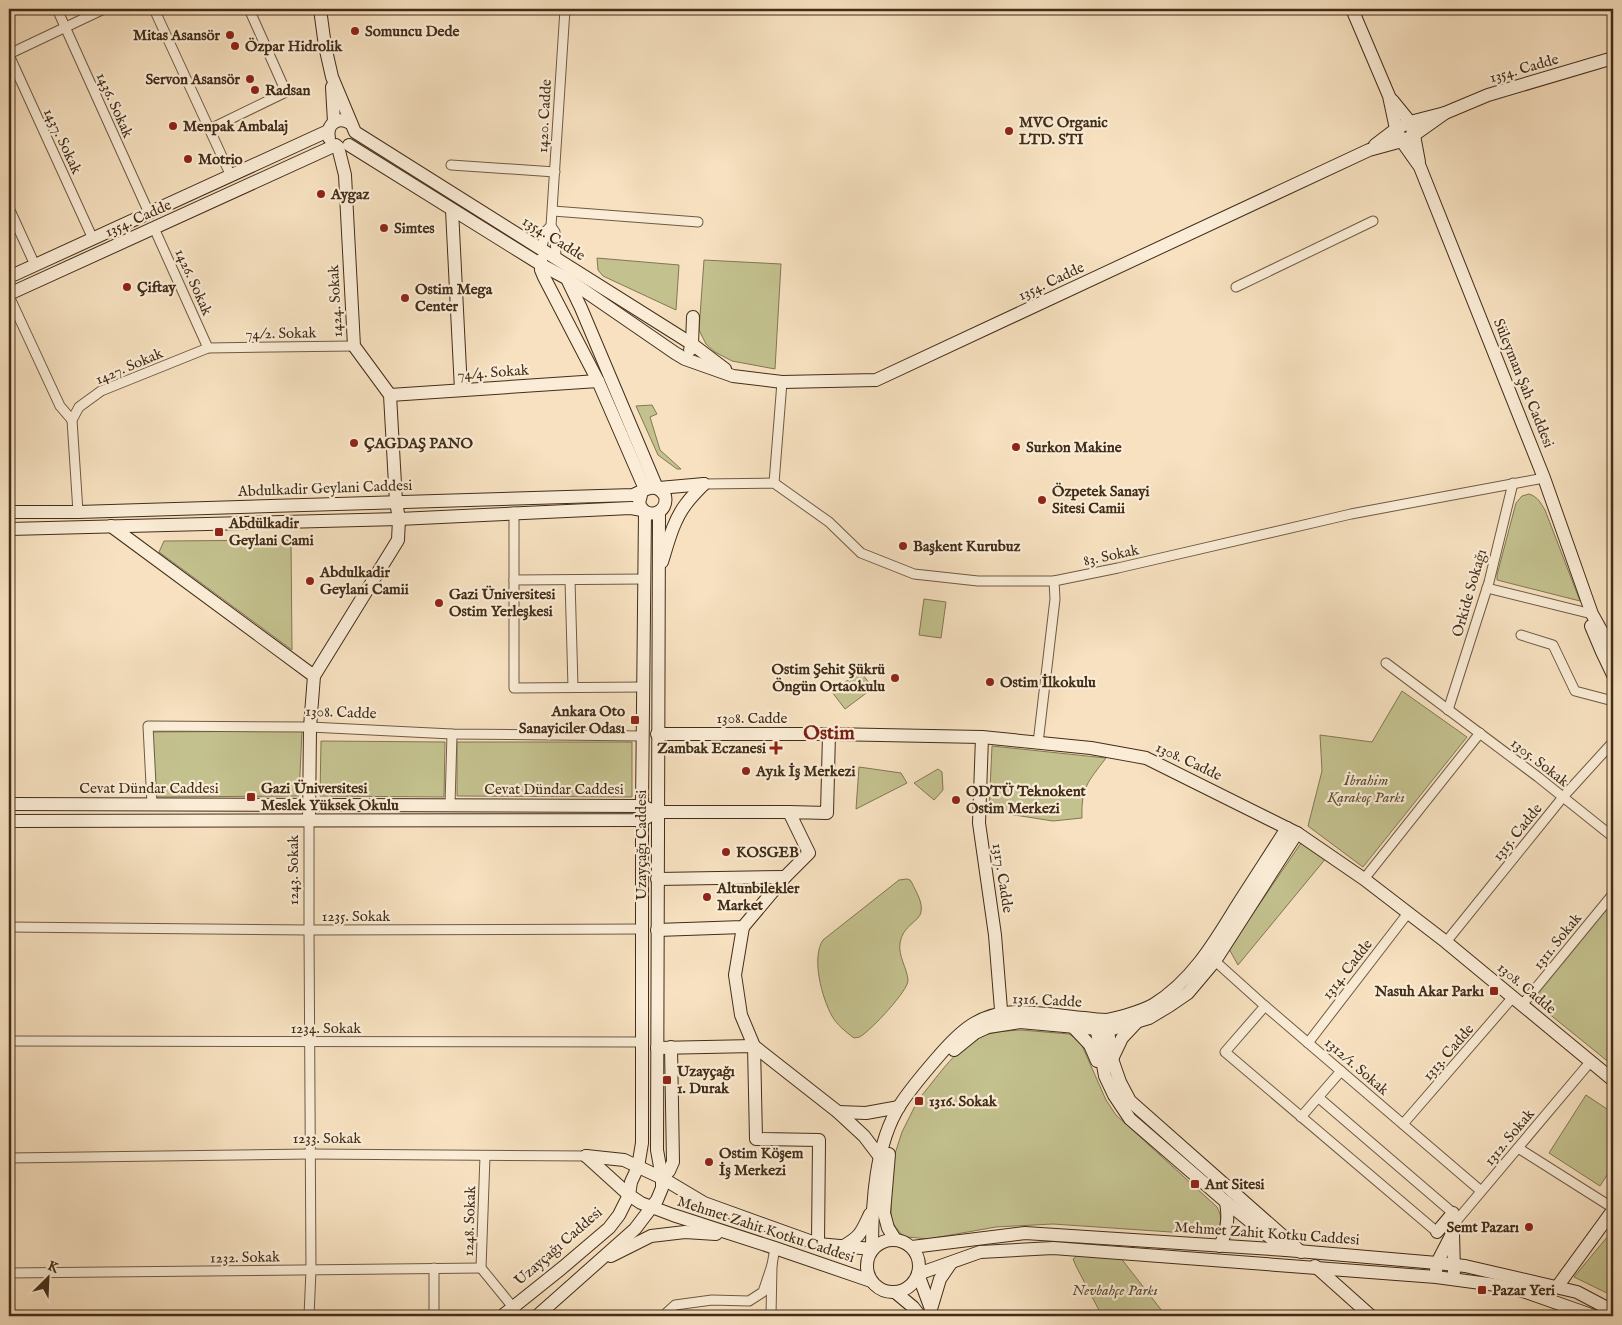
<svg xmlns="http://www.w3.org/2000/svg" width="1622" height="1325" viewBox="0 0 1622 1325" font-family="'IM FELL English',serif">
<style>
.green{fill:#c3c18e;stroke:#827754}
.lines{fill:none;stroke-linecap:round;stroke-linejoin:round}
.street-casing{stroke:#6f5a43;stroke-width:11}
.secondary-casing{stroke:#422d19;stroke-width:14}
.street{stroke:#faecd6;stroke-width:9}
.secondary{stroke:#faecd6;stroke-width:12}
.poi-dot{fill:#8f2418;stroke:#faecd6;stroke-width:2}
.labels{text-anchor:middle;stroke-width:4.5;stroke-linejoin:round;paint-order:stroke}
.poi-label{font-size:15px;font-weight:bold;fill:#422d19;stroke:#faecd6;text-anchor:start}
.street-label{font-size:15px;fill:#422d19;stroke:#faecd6}
.park-label{font-size:15px;font-style:italic;fill:#5c4b30;stroke:#faecd6}
.district-label{font-size:20px;font-weight:bold;fill:#7a1f14;stroke:#faecd6}
</style>
<rect width="100%" height="100%" fill="#f7e1c0"/>
<filter id="stains"><feTurbulence type="fractalNoise" baseFrequency=".004" numOctaves="4"/><feColorMatrix values="0 0 0 0 .2 0 0 0 0 .09 0 0 0 0 .02 0 0 0 .5 -.17"/></filter>
<radialGradient id="worn" r=".72"><stop offset=".6" stop-color="#630" stop-opacity="0"/><stop offset="1" stop-color="#630" stop-opacity=".3"/></radialGradient>
<g class="green">
<polygon points="597,258 679,265 676,310 603,276 598,270"/>
<polygon points="704,260 781,264 775,369 732,361 715,352 706,344 699,330"/>
<polygon points="652,405 657,414 650,417 660,450 681,469 677,469 658,455 636,406"/>
<path d="M1529 494C1538 497 1540 502 1545 510L1580 601 1497 580V575L1516 503 1522 496Z"/>
<polygon points="291,540 292,650 159,552 164,541"/>
<polygon points="924,599 946,602 941,638 919,635"/>
<polygon points="860,671 873,688 845,709 832,692"/>
<polygon points="1402,691 1467,737 1363,867 1308,826 1322,771 1320,735 1372,742"/>
<polygon points="302,731 299,796 155,797 151,732"/>
<polygon points="321,741 445,742 444,797 320,796"/>
<polygon points="457,742 632,742 632,797 457,796"/>
<path d="M992 746 1106 758C1088 782 1081 787 1082 818L1053 821 989 811Z"/>
<polygon points="859,767 901,773 907,783 856,809"/>
<polygon points="938,769 942,772 943,790 934,800 914,783"/>
<polygon points="1303,840 1327,857 1238,965 1229,949"/>
<path d="M907 879 910 880 912 883C916 892 923 902 921 912 920 921 902 926 900 943 898 956 907 968 908 980 909 990 871 1030 861 1036 859 1038 857 1037 854 1038 846 1032 837 1025 832 1016 822 998 811 958 823 940L899 880Z"/>
<polygon points="1613,901 1613,1061 1611,1064 1532,1000"/>
<path d="M1021 1030 1069 1034 1080 1041 1106 1100 1116 1115 1217 1207C1223 1218 1221 1225 1215 1235L1053 1224 996 1227 928 1239 908 1237 901 1234 892 1222 891 1213V1166L902 1132 916 1104 918 1105 924 1097 922 1095C939 1075 957 1046 983 1036 995 1031 1008 1031 1021 1030Z"/>
<polygon points="1586,1095 1613,1113 1613,1166 1600,1186 1549,1153"/>
<polygon points="1613,1230 1613,1296 1574,1277"/>
<polygon points="1078,1255 1120,1257 1166,1316 1102,1316 1076,1266 1073,1259"/>
</g>
<g class="lines">
<defs>
<g id="street">
<polyline points="57,9 149,213"/>
<polyline points="154,9 231,176"/>
<polyline points="9,54 104,9"/>
<polyline points="9,55 93,239"/>
<polyline points="210,129 286,92 249,9"/>
<polyline points="451,165 555,172"/>
<polyline points="9,208 35,265"/>
<polyline points="553,211 698,222"/>
<polyline points="154,228 208,348"/>
<polyline points="541,250 546,231 551,226"/>
<polyline points="556,259 555,232 551,226 565,9"/>
<polyline points="1236,287 1373,221"/>
<polyline points="9,296 60,406 72,420"/>
<polyline points="774,483 782,382"/>
<polyline points="704,484 774,483 829,522 861,553 914,574 978,581 1054,581 1118,568 1351,514 1544,478"/>
<polyline points="78,512 72,420 79,407 101,391 208,348 354,346"/>
<polyline points="514,512 514,688 643,687"/>
<polyline points="514,580 644,579"/>
<polyline points="570,580 573,687"/>
<polyline points="1487,588 1592,614"/>
<polyline points="1521,635 1553,645 1575,691 1613,701"/>
<polyline points="1386,663 1538,777 1613,837"/>
<polyline points="1448,710 1489,582 1513,483"/>
<polyline points="1038,743 1055,599 1054,581"/>
<polyline points="152,804 148,726 310,727 452,734 642,736"/>
<polyline points="450,805 452,734"/>
<polyline points="1364,879 1480,733"/>
<polyline points="9,927 309,930 643,929"/>
<polyline points="1446,942 1563,797 1613,742"/>
<polyline points="1215,961 1265,1006 1481,1191"/>
<polyline points="1522,1005 1613,894"/>
<polyline points="1265,1006 1225,1052 1437,1232"/>
<polyline points="9,1041 643,1042"/>
<polyline points="1308,1043 1408,913"/>
<polyline points="1319,1098 1453,1213"/>
<polyline points="1301,1117 1341,1071"/>
<polyline points="1403,1124 1513,997"/>
<polyline points="1518,1148 1613,1208"/>
<polyline points="485,1156 481,1268 512,1306"/>
<polyline points="9,1158 310,1154 586,1156"/>
<polyline points="1453,1232 1458,1219 1591,1061"/>
<polyline points="434,1268 434,1316"/>
<polyline points="9,1273 481,1268"/>
<polyline points="309,1316 311,1270 309,930 309,821"/>
<polyline points="663,1316 675,1305 712,1300 749,1301 763,1292 772,1265"/>
<polyline points="771,1316 772,1265 775,1248"/>
</g>
<g id="secondary">
<polyline points="320,9 325,46 332,77 355,132 692,344 725,369"/>
<polyline points="1352,9 1389,96 1396,129 1403,143 1420,167 1544,478 1592,614 1613,652"/>
<polyline points="332,87 334,122"/>
<polyline points="1392,100 1410,122 1414,135 1419,162"/>
<path d="M329 138C326 124 338 116 350 123"/>
<polyline points="349,145 540,264 566,278 675,353 685,359 733,376 782,382 876,380 1369,150 1402,141 1414,135 1445,113"/>
<polyline points="1375,145 1396,129 1410,122 1445,113 1488,95 1613,58"/>
<polyline points="452,210 461,390"/>
<polyline points="541,260 541,270 544,277 598,381 645,489"/>
<polyline points="9,277 328,131"/>
<polyline points="568,281 581,308 657,488"/>
<polyline points="9,294 336,145"/>
<polyline points="690,350 692,344 693,317"/>
<polyline points="390,395 598,381"/>
<polyline points="659,488 704,484"/>
<path d="M9 512H78L633 495C645 490 656 481 665 496 669 514 645 521 639 503L642 491"/>
<polyline points="111,526 314,676"/>
<polyline points="9,529 399,519 631,508 642,510"/>
<path d="M662 562C668 543 673 521 686 504 691 497 698 490 704 484"/>
<polyline points="1591,626 1602,652 1613,675"/>
<polyline points="657,734 829,734 982,737 1091,748 1146,758 1297,833 1364,879 1446,942 1613,1080"/>
<polyline points="982,737 979,823 995,935 1002,1022"/>
<polyline points="9,804 642,806 657,812 789,812"/>
<polyline points="9,821 642,820 648,817"/>
<polyline points="309,821 310,727 314,676 398,540 399,519 396,502 390,395 354,346 345,175 338,147"/>
<polyline points="657,879 785,877"/>
<polyline points="743,927 735,975 741,1015 754,1046 838,1112 864,1136 880,1157"/>
<polyline points="657,930 743,927 785,877 809,853 789,812 827,813 829,734"/>
<polyline points="1095,1021 1105,1076 1114,1095 1130,1119 1226,1202 1286,1250"/>
<polyline points="1107,1023 1112,1059 1120,1082 1130,1101 1301,1252"/>
<polyline points="1073,1027 1090,1045 1097,1061"/>
<polyline points="657,1048 754,1046 756,1139 819,1140 818,1244"/>
<polyline points="954,1050 975,1033 988,1027 1020,1022 1109,1030 1149,1018 1169,1006 1188,993 1215,961 1297,833"/>
<polyline points="1112,1059 1122,1038 1137,1022"/>
<polyline points="838,1112 866,1113 899,1107"/>
<polyline points="889,1154 884,1213 888,1228 895,1239"/>
<path d="M586 1156 624 1160 662 1178 704 1203 818 1244 872 1249C872 1204 875 1144 900 1105 911 1088 924 1073 937 1058 960 1031 979 1013 1016 1012 1038 1012 1062 1016 1084 1018 1091 1019 1099 1020 1107 1020 1119 1018 1142 1011 1153 1005 1192 981 1215 942 1238 904 1254 879 1271 853 1287 828"/>
<polyline points="586,1156 629,1195 641,1203 673,1215 775,1248 871,1281"/>
<polyline points="662,1178 669,1171 673,1162 671,1047"/>
<polyline points="1437,1232 1453,1213"/>
<polyline points="1453,1232 1454,1272"/>
<circle cx="893" cy="1266" r="26"/>
<path d="M1220 1246C1227 1230 1229 1219 1226 1202"/>
<path d="M842 1247C861 1236 861 1233 870 1214"/>
<polyline points="912,1247 1025,1233 1286,1250 1437,1263 1465,1266 1577,1292 1613,1311"/>
<polyline points="611,1256 651,1236 685,1232 716,1234"/>
<polyline points="1315,1266 1371,1316"/>
<polyline points="1436,1271 1437,1263 1453,1232"/>
<polyline points="918,1274 980,1252 1053,1248 1436,1277 1496,1285 1526,1292 1594,1316"/>
<polyline points="918,1274 931,1309"/>
<polyline points="1557,1287 1613,1210"/>
<polyline points="895,1292 913,1307 920,1316"/>
<polyline points="931,1309 940,1279 951,1263"/>
<polyline points="502,1316 562,1268 609,1228 619,1215 629,1195 631,1182 638,1167 642,1143 642,806 645,512"/>
<polyline points="537,1316 635,1229 657,1200 662,1188 662,1178 657,1150 659,512"/>
</g>
</defs>
<use href="#street" class="street-casing"/>
<use href="#secondary" class="secondary-casing"/>
<use href="#street" class="street"/>
<use href="#secondary" class="secondary"/>
</g>
<g class="poi-dot">
<circle cx="355" cy="31" r="5"/>
<circle cx="230" cy="35" r="5"/>
<circle cx="235" cy="46" r="5"/>
<circle cx="250" cy="79" r="5"/>
<circle cx="255" cy="90" r="5"/>
<circle cx="173" cy="126" r="5"/>
<circle cx="1009" cy="131" r="5"/>
<circle cx="188" cy="159" r="5"/>
<circle cx="321" cy="194" r="5"/>
<circle cx="384" cy="228" r="5"/>
<circle cx="127" cy="287" r="5"/>
<circle cx="405" cy="298" r="5"/>
<circle cx="354" cy="443" r="5"/>
<circle cx="1016" cy="447" r="5"/>
<circle cx="1042" cy="500" r="5"/>
<rect x="214" y="527" width="10" height="10" rx="2.5"/>
<circle cx="903" cy="546" r="5"/>
<circle cx="310" cy="581" r="5"/>
<circle cx="439" cy="603" r="5"/>
<circle cx="895" cy="678" r="5"/>
<circle cx="990" cy="682" r="5"/>
<rect x="630" y="715" width="10" height="10" rx="2.5"/>
<path d="M773.5 740.5h5v5h5v5h-5v5h-5v-5h-5v-5h5z"/>
<circle cx="746" cy="771" r="5"/>
<rect x="246" y="792" width="10" height="10" rx="2.5"/>
<circle cx="956" cy="800" r="5"/>
<circle cx="726" cy="852" r="5"/>
<circle cx="707" cy="897" r="5"/>
<rect x="1489" y="986" width="10" height="10" rx="2.5"/>
<rect x="662" y="1075" width="10" height="10" rx="2.5"/>
<rect x="914" y="1096" width="10" height="10" rx="2.5"/>
<circle cx="709" cy="1162" r="5"/>
<rect x="1190" y="1179" width="10" height="10" rx="2.5"/>
<circle cx="1529" cy="1227" r="5"/>
<rect x="1477" y="1285" width="10" height="10" rx="2.5"/>
</g>
<g class="labels">
<g class="poi-label">
<text x="365" y="36">Somuncu Dede</text>
<text x="220" y="40" text-anchor="end">Mitas Asansör</text>
<text x="245" y="51">Özpar Hidrolik</text>
<text x="240" y="84" text-anchor="end">Servon Asansör</text>
<text x="265" y="95">Radsan</text>
<text x="1019" y="127">MVC Organic<tspan x="1019" dy="17">LTD. STI</tspan></text>
<text x="183" y="131">Menpak Ambalaj</text>
<text x="198" y="164">Motrio</text>
<text x="331" y="199">Aygaz</text>
<text x="394" y="233">Simtes</text>
<text x="137" y="292">Çiftay</text>
<text x="415" y="294">Ostim Mega<tspan x="415" dy="17">Center</tspan></text>
<text x="364" y="448">ÇAGDAŞ PANO</text>
<text x="1026" y="452">Surkon Makine</text>
<text x="1052" y="496">Özpetek Sanayi<tspan x="1052" dy="17">Sitesi Camii</tspan></text>
<text x="229" y="528">Abdülkadir<tspan x="229" dy="17">Geylani Cami</tspan></text>
<text x="913" y="551">Başkent Kurubuz</text>
<text x="320" y="577">Abdulkadir<tspan x="320" dy="17">Geylani Camii</tspan></text>
<text x="449" y="599">Gazi Üniversitesi<tspan x="449" dy="17">Ostim Yerleşkesi</tspan></text>
<text x="885" y="674" text-anchor="end">Ostim Şehit Şükrü<tspan x="885" dy="17">Öngün Ortaokulu</tspan></text>
<text x="1000" y="687">Ostim İlkokulu</text>
<text x="625" y="716" text-anchor="end">Ankara Oto<tspan x="625" dy="17">Sanayiciler Odası</tspan></text>
<text x="766" y="753" text-anchor="end">Zambak Eczanesi</text>
<text x="756" y="776">Ayık İş Merkezi</text>
<text x="261" y="793">Gazi Üniversitesi<tspan x="261" dy="17">Meslek Yüksek Okulu</tspan></text>
<text x="966" y="796">ODTÜ Teknokent<tspan x="966" dy="17">Ostim Merkezi</tspan></text>
<text x="736" y="857">KOSGEB</text>
<text x="717" y="893">Altunbilekler<tspan x="717" dy="17">Market</tspan></text>
<text x="1484" y="996" text-anchor="end">Nasuh Akar Parkı</text>
<text x="677" y="1076">Uzayçağı<tspan x="677" dy="17">1. Durak</tspan></text>
<text x="929" y="1106">1316. Sokak</text>
<text x="719" y="1158">Ostim Köşem<tspan x="719" dy="17">İş Merkezi</tspan></text>
<text x="1205" y="1189">Ant Sitesi</text>
<text x="1519" y="1232" text-anchor="end">Semt Pazarı</text>
<text x="1492" y="1295">Pazar Yeri</text>
</g>
<g class="street-label">
<text transform="translate(1524 68) rotate(-16)" y="5">1354. Cadde</text>
<text transform="translate(115 105) rotate(66)" y="5">1436. Sokak</text>
<text transform="translate(544 116) rotate(-87)" y="5">1420. Cadde</text>
<text transform="translate(63 141) rotate(65)" y="5">1437. Sokak</text>
<text transform="translate(138 218) rotate(-24)" y="5">1354. Cadde</text>
<text transform="translate(554 238) rotate(32)" y="5">1354. Cadde</text>
<text transform="translate(1051 281) rotate(-25)" y="5">1354. Cadde</text>
<text transform="translate(194 282) rotate(66)" y="5">1426. Sokak</text>
<text transform="translate(335 301) rotate(-93)" y="5">1424. Sokak</text>
<text transform="translate(281 333) rotate(-1)" y="5">74/2. Sokak</text>
<text transform="translate(129 366) rotate(-23)" y="5">1427. Sokak</text>
<text transform="translate(493 372) rotate(-4)" y="5">74/4. Sokak</text>
<text transform="translate(1524 383) rotate(68)" y="5">Süleyman Şah Caddesi</text>
<text transform="translate(325 488) rotate(-2)" y="5">Abdulkadir Geylani Caddesi</text>
<text transform="translate(1111 555) rotate(-12)" y="5">83. Sokak</text>
<text transform="translate(1469 593) rotate(-74)" y="5">Orkide Sokağı</text>
<text transform="translate(341 712) rotate(2)" y="5">1308. Cadde</text>
<text x="752" y="723">1308. Cadde</text>
<text transform="translate(1189 761) rotate(25)" y="5">1308. Cadde</text>
<text transform="translate(1540 762) rotate(38)" y="5">1305. Sokak</text>
<text x="149" y="793">Cevat Dündar Caddesi</text>
<text x="554" y="794">Cevat Dündar Caddesi</text>
<text transform="translate(1517 832) rotate(-51)" y="5">1315. Cadde</text>
<text transform="translate(641 845) rotate(-90)" y="5">Uzayçağı Caddesi</text>
<text transform="translate(293 870) rotate(-90)" y="5">1243. Sokak</text>
<text transform="translate(1003 878) rotate(81)" y="5">1317. Cadde</text>
<text x="356" y="921">1235. Sokak</text>
<text transform="translate(1557 941) rotate(-51)" y="5">1311. Sokak</text>
<text transform="translate(1347 969) rotate(-52)" y="5">1314. Cadde</text>
<text transform="translate(1527 988) rotate(40)" y="5">1308. Cadde</text>
<text transform="translate(1047 1000) rotate(3)" y="5">1316. Cadde</text>
<text x="326" y="1033">1234. Sokak</text>
<text transform="translate(1448 1052) rotate(-49)" y="5">1313. Cadde</text>
<text transform="translate(1357 1066) rotate(41)" y="5">1312/1. Sokak</text>
<text transform="translate(1509 1137) rotate(-50)" y="5">1312. Sokak</text>
<text x="327" y="1143">1233. Sokak</text>
<text transform="translate(469 1221) rotate(-88)" y="5">1248. Sokak</text>
<text transform="translate(766 1229) rotate(18)" y="5">Mehmet Zahit Kotku Caddesi</text>
<text transform="translate(1267 1233) rotate(4)" y="5">Mehmet Zahit Kotku Caddesi</text>
<text transform="translate(558 1246) rotate(-41)" y="5">Uzayçağı Caddesi</text>
<text transform="translate(245 1257) rotate(-1)" y="5">1232. Sokak</text>
</g>
<g class="park-label">
<text x="1366" y="785">İbrahim<tspan x="1366" dy="17">Karakoç Parkı</tspan></text>
<text x="1115" y="1295">Nevbahçe Parkı</text>
</g>
<g class="district-label">
<text x="829" y="739">Ostim</text>
</g>
</g>
<rect width="1622" height="1325" fill="none" stroke="#f7e1c0" stroke-width="30"/>
<rect x="10" y="10" width="1602" height="1305" fill="none" stroke="#422d19" stroke-width="2.5"/>
<rect x="15" y="15" width="1592" height="1295" fill="none" stroke="#422d19"/>
<g transform="translate(48 1278) rotate(24)" stroke="#faecd6" stroke-width="4" paint-order="stroke">
<path d="M0-4L9 19L0 12L-9 19Z" fill="#422d19"/>
<text y="-8" font-size="14" font-weight="bold" text-anchor="middle" fill="#422d19">K</text>
</g>
<rect width="100%" height="100%" filter="url(#stains)"/>
<rect width="100%" height="100%" fill="url(#worn)"/>
</svg>
